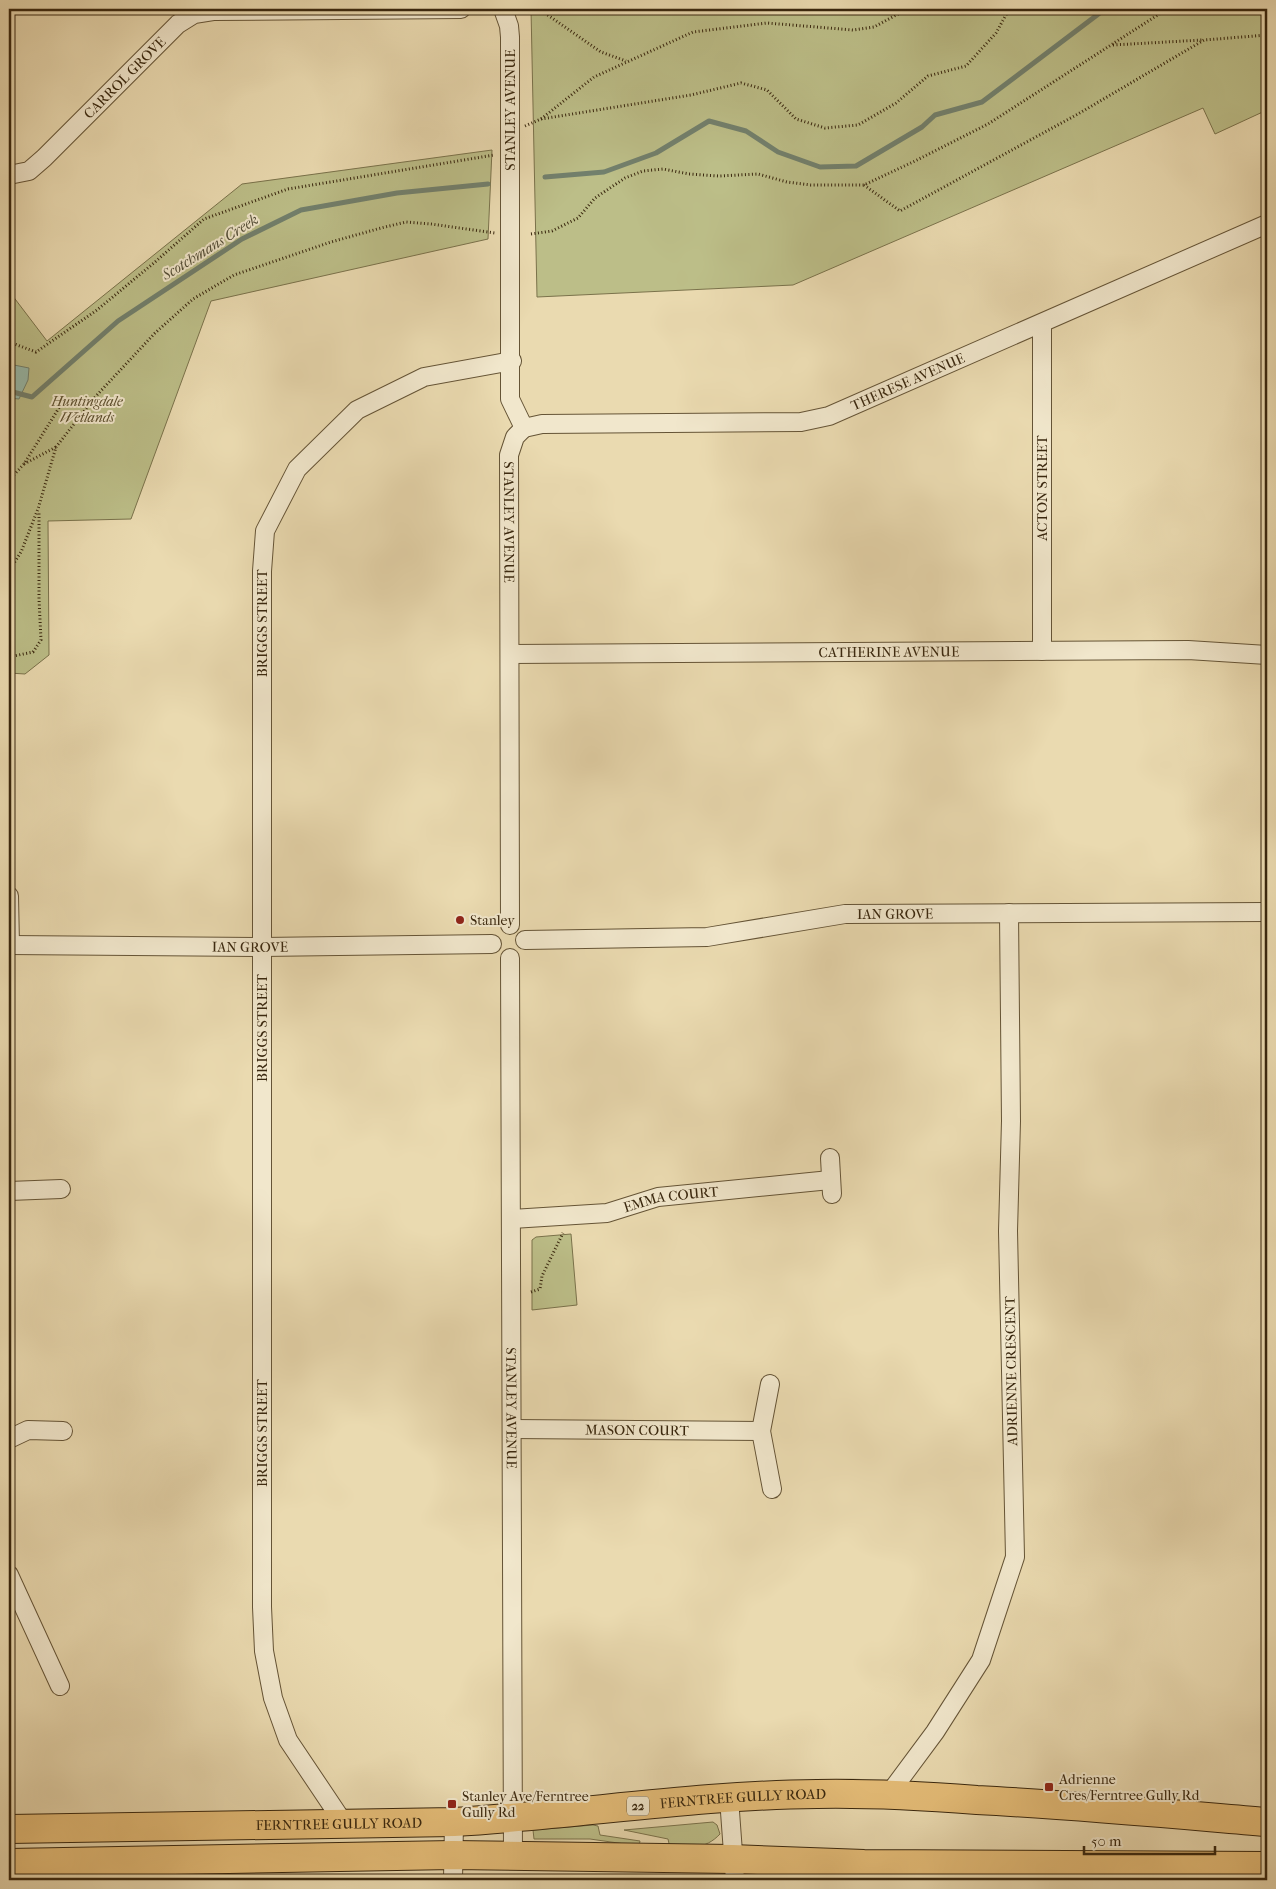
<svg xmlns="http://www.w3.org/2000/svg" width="1276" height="1889" viewBox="0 0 1276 1889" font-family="'IM FELL French Canon',serif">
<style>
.green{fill:#bcbe88;stroke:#7a724b}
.water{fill:#98bbac;stroke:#72806d}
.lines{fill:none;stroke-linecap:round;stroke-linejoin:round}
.stream{stroke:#72806d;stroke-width:5}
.service-casing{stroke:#655436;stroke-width:11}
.minor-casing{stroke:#655436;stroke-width:20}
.primary-casing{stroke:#39270e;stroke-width:30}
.path{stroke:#39270e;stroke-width:3;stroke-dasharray:1 2.5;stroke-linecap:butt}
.service{stroke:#f1e7cc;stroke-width:9}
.minor{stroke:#f1e7cc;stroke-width:18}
.primary{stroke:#e5bd78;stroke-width:28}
.poi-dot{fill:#8f2418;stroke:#f1e7cc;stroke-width:2}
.labels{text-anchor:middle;stroke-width:4;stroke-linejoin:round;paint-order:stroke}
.shield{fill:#f1e7cc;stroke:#706147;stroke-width:1}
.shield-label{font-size:12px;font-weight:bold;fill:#39270e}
.street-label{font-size:14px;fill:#39270e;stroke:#f1e7cc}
.park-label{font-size:14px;font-style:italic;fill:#5a4d2c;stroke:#f1e7cc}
.poi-label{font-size:14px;fill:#39270e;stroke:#f1e7cc;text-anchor:start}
.water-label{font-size:15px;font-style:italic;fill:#514c36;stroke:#f1e7cc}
</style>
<rect width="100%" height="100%" fill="#eadab0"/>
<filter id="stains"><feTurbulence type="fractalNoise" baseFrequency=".004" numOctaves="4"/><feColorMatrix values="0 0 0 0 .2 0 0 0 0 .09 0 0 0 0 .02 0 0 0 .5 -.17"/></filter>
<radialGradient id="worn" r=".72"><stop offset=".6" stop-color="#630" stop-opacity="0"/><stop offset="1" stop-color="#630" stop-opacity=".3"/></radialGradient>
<g class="green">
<polygon points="531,9 1267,9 1267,110 1215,134 1203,108 793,285 537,297"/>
<polygon points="492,150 488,239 211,301 131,519 48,521 49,655 25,674 9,673 9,291 47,341 242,184"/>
<polygon points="571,1234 577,1305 532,1310 532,1240 536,1237"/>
<path d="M713 1822 717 1825 720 1834C705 1850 690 1847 670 1848L668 1839 624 1830Z"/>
<polygon points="593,1825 598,1826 600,1835 640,1841 639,1846 590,1839 534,1839 533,1830"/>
<polygon points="428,1876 428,1880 280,1880"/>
</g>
<polygon class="water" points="9,364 29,368 28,380 19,399 9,398"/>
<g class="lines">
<g class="stream">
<polyline points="545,177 604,172 656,153 709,121 746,131 778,152 820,167 856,166 922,127 935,115 982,102 1105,9"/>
<polyline points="9,391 32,397 118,321 242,239 301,210 397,193 488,184"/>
</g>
<defs>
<polyline id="service" points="84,1880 89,1865"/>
<g id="minor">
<path id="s1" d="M503 9 509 26 510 37V399L524 428 515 437 509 455 510 925"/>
<path id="s2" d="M9 175 29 171 44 158 178 24 194 14 213 11 461 9"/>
<polyline points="1042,324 1042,651"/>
<path id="s3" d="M524 428 542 424 801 422 829 416 1267 224"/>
<path id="s4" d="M510 654 1188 650 1267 655"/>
<polyline points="9,896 10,945"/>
<path id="s5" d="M525 940 707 937 845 914 1267 912"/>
<path id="s6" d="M9 945 262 947 492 944"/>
<path id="s7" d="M510 958 513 1857"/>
<polyline points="830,1158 832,1194"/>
<polyline points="9,1191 61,1189"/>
<path id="s8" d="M512 1219 607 1213 658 1197 830 1180"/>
<polyline points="770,1384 761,1431 772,1489"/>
<path id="s9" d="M513 1429 761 1431"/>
<polyline points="9,1439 28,1430 63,1431"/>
<polyline points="9,1575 60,1686"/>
<polyline points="889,1794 935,1732 981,1660 1015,1557 1008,1231 1011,1121 1009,913"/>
<polyline points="729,1798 735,1880"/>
<path id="s10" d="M343 1822 288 1740 273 1698 264 1651 262 1607V571L265 531 297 469 357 410 424 377 512 361"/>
<polyline points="453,1880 454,1822"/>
</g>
<g id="primary">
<path id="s11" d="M9 1829 454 1822C575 1815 697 1795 817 1794 871 1793 924 1796 977 1800 1074 1805 1171 1814 1267 1822"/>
<polyline points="9,1863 453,1855 732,1859 864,1864 1267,1866"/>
</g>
</defs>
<use href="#service" class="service-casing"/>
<use href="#minor" class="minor-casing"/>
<use href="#primary" class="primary-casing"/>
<g class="path">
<polyline points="539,9 601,52 626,61"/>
<polyline points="1113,45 1202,40"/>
<polyline points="541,119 691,95 741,83 767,90 796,119 825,128 858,125 896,103 928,76 966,66 996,33 1008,11 1017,9"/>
<polyline points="525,126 541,119 594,77 693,32 767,23 853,30 874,27 898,14 901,9"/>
<polyline points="864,185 900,211 1078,114 1204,40 1267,35"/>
<polyline points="531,234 552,231 578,218 595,198 625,178 643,171 663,169 689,174 719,176 758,174 787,182 811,185 864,185 915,161 988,124 1167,9"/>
<polyline points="9,342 36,352 97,310 155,262 204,219 288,189 494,155"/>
<polyline points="24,464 56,447"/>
<polyline points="9,491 10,479 24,464 62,403"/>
<polyline points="9,571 21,552 38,509 56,447 96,396 155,333 193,299 234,275 331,242 381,228 406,222 431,224 495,233"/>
<polyline points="9,657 33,652 41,640 39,599 39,512"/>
<polyline points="531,1292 540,1289 542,1276 563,1233"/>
</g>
<use href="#service" class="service"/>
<use href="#minor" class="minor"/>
<use href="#primary" class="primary"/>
</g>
<g class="poi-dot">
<circle cx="460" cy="920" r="5"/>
<rect x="1044" y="1782" width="10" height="10" rx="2.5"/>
<rect x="447" y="1799" width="10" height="10" rx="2.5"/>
</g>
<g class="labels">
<rect class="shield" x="627" y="1796.5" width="22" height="19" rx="4"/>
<g class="shield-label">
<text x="638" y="1810">22</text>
</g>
<g class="street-label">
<text dy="5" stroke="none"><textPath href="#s2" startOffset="154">CARROL GROVE</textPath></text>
<text transform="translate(510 110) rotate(-90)" y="5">STANLEY AVENUE</text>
<text dy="5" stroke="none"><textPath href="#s3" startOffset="392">THERESE AVENUE</textPath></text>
<text transform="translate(1042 488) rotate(-90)" y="5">ACTON STREET</text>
<text dy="5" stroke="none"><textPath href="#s1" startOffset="522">STANLEY AVENUE</textPath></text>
<text dy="5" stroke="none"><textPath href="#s10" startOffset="1219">BRIGGS STREET</textPath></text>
<text dy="5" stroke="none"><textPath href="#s4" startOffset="379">CATHERINE AVENUE</textPath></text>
<text dy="5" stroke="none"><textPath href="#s5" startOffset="372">IAN GROVE</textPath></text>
<text dy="5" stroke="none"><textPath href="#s6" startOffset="241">IAN GROVE</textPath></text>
<text transform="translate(262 1028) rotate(-90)" y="5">BRIGGS STREET</text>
<text dy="5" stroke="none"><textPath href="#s8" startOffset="161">EMMA COURT</textPath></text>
<text transform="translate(1011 1371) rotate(-91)" y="5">ADRIENNE CRESCENT</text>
<text dy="5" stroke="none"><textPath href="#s7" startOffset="450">STANLEY AVENUE</textPath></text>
<text dy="5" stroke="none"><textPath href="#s9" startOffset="124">MASON COURT</textPath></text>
<text transform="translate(262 1433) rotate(-90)" y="5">BRIGGS STREET</text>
<text dy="5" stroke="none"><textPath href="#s11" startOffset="735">FERNTREE GULLY ROAD</textPath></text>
<text dy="5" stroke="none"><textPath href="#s11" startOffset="330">FERNTREE GULLY ROAD</textPath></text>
</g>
<g class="park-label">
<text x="87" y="406">Huntingdale<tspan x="87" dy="16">Wetlands</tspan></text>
</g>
<g class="poi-label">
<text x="470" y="925">Stanley</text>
<text x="1059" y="1784">Adrienne<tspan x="1059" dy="16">Cres/Ferntree Gully Rd</tspan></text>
<text x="462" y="1801">Stanley Ave/Ferntree<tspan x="462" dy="16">Gully Rd</tspan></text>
</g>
<g class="water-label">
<text transform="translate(210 247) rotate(-32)" y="5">Scotchmans Creek</text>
</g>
</g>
<rect width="1276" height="1889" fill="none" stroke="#eadab0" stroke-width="30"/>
<rect x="10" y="10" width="1256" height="1869" fill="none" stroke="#39270e" stroke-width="2.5"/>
<rect x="15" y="15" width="1246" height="1859" fill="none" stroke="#39270e"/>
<path d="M1084 1846v8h131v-8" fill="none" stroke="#39270e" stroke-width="2.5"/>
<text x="1091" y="1846" font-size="15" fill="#39270e" stroke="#f1e7cc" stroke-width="4" paint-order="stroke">50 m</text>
<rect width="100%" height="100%" filter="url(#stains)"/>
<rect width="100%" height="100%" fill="url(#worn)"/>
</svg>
